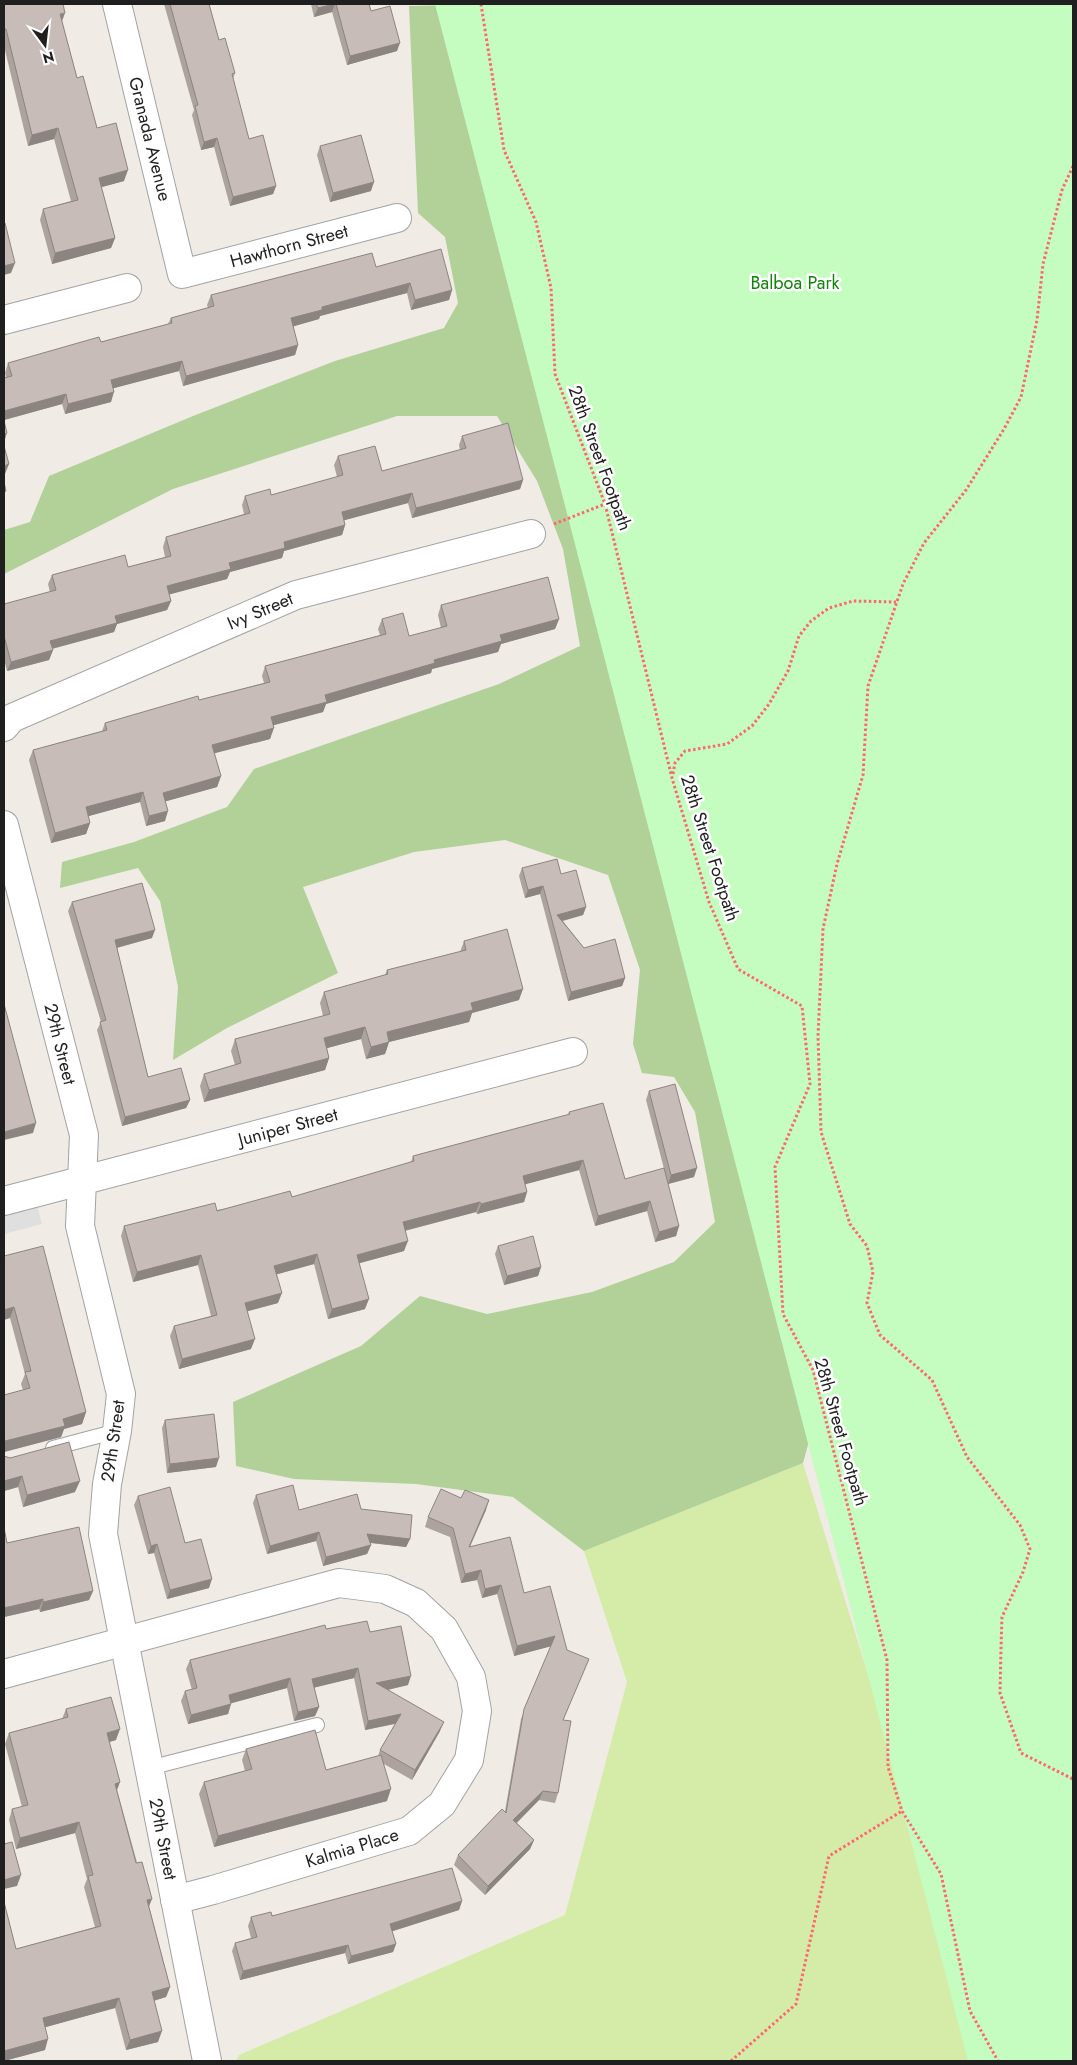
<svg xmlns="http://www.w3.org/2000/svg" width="1077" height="2065" viewBox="0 0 1077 2065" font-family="Jost,sans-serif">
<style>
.grass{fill:#d5eca9}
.forest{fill:#b2d198}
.park{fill:#c5fcc0}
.parking{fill:#dfdfdf}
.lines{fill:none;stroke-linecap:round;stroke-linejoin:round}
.service-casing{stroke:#a3a3a3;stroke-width:16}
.minor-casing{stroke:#a3a3a3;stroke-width:30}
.path{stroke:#ff6770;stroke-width:3;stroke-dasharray:2.5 2.5;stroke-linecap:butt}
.service{stroke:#fff;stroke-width:14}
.minor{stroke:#fff;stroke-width:28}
.wall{fill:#aca29e}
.shaded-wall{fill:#8c8481}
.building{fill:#c8bcb8;stroke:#8c8481}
.labels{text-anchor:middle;stroke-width:5;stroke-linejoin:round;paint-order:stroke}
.street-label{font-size:18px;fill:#1f1f1f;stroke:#fff}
.park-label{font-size:18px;fill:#108407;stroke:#fff}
</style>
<rect width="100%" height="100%" fill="#f0ebe5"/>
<polygon class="grass" points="1073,4 1073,2061 236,2061 239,2055 565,1915 627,1682 584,1551 803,1463 897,1769"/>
<polygon class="forest" points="500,4 827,1375 803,1463 584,1551 513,1497 416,1484 294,1479 236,1466 233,1402 361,1346 420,1296 487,1314 592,1292 674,1262 715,1222 695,1112 674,1077 642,1073 633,1044 640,970 608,875 505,840 414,852 303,887 338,973 227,1028 173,1060 178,987 160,901 138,868 60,888 62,862 134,842 227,807 254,769 499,684 580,646 563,549 537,481 497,416 397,416 173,489 4,574 4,530 30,522 49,476 193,416 335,361 444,328 458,303 445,237 418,213 409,6"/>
<polygon class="park" points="435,4 1073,4 1073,2061 968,2061"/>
<polygon class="parking" points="37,1205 42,1224 4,1234 4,1213"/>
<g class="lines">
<defs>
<g id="service">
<polyline points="53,1448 117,1431"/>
<polyline points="149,1768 317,1725"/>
</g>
<g id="minor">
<polyline points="117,4 182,274 397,218"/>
<polyline points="4,320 127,288"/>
<polyline points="4,727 12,718 296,595 531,534"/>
<polyline points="4,825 84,1135 80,1226 121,1394 117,1431 107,1484 103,1534 207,2061"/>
<polyline points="4,1201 573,1052"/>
<polyline points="4,1674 339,1583 385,1589 416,1603 444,1629 471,1677 477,1711 469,1760 442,1804 409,1831 213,1890 175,1900"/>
</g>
</defs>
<use href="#service" class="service-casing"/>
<use href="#minor" class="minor-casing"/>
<g class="path">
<polyline points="481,4 504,150 536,222 551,288 555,374 605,504 672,778 709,902 738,969 802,1006 810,1084 775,1167 783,1314 813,1370 887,1660 888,1767 902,1811 941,1874 970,2011 998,2061"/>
<polyline points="1073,166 1062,190 1043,264 1037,320 1021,397 1004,429 966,490 924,543 903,584 868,686 863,775 837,864 823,929 818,1036 821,1132 850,1224 867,1246 873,1272 867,1303 880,1335 932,1380 967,1457 1020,1525 1030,1549 1023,1572 1002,1617 1001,1648 1000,1693 1021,1753 1073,1779"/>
<polyline points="554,524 605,504"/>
<polyline points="673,774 675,763 685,751 727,744 752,726 769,704 788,671 799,636 811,621 829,608 853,601 896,602"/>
<polyline points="731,2061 796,2004 829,1856 902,1811"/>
</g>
<use href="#service" class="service"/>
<use href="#minor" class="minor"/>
</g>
<g class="wall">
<polygon points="4,4 62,22 77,78 97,128 124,181 101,187 115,238 111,248 52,264 40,220 43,209 71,201 54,139 28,146 4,46"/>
<polygon points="164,4 209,4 219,40 235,73 233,79 249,139 276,186 273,194 230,206 214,147 201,150 192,115 194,110"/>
<polygon points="311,4 369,4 371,11 397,51 347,65 332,12 314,17"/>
<polygon points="320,146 371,191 330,202 317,155"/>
<polygon points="376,267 452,290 449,300 411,310 407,293 320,316 319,319 293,326 298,345 295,355 183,386 179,371 113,388 111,402 65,414 62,404 4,420 6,377 5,373 8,363 101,342 168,324 171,318 208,308 207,305 211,295"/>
<polygon points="462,436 523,480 520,489 412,518 408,503 344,520 345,525 342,535 284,551 282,558 230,572 227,579 169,594 171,601 167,610 117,624 114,632 52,649 53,650 49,660 7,671 4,659 4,604 50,592 48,584 52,575 128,567 165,557 163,547 166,537 244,514 242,505 245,496 271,495 337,477 334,465 338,456 382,471 460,450 459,445"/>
<polygon points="441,605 559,619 555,629 501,644 498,652 432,669 431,673 326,704 323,712 273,725 270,739 214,753 221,776 217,787 166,801 165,821 146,826 140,802 88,816 90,823 86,834 51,843 29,760 33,750 102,731 105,723 199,700 264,683 262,676 265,666 380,635 378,629 382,619 409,636 441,628 438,615"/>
<polygon points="522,868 561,874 586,907 583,915 563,921 584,948 625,978 622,986 568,1001 540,894 525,898 519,876"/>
<polygon points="72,902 152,938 117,948 148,1077 190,1100 186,1108 122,1126 97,1030 101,1022 68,911"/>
<polygon points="464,941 519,1000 472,1013 469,1022 389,1042 385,1054 366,1059 361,1039 327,1048 329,1058 325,1070 204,1102 200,1086 204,1074 235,1065 231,1051 235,1039 323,1016 320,1003 324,992 385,975 387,970 460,952"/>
<polygon points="649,1091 694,1177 668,1184 646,1100"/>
<polygon points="569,1112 625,1179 679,1226 676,1236 655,1242 647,1211 595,1226 579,1170 525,1184 527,1192 524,1202 477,1214 476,1212 405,1231 404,1251 359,1263 365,1309 328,1319 314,1264 277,1274 278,1303 247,1311 251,1349 179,1369 170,1336 174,1326 211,1316 198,1265 133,1282 121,1236 124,1226 292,1197 411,1162 413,1156 568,1115"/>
<polygon points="498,1246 541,1267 538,1276 504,1285 495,1254"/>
<polygon points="4,1256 86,1412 82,1424 64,1429 61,1437 4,1452 4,1395 23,1390 21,1384 25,1374 10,1318"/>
<polygon points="165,1420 216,1467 167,1473 162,1428"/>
<polygon points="4,1456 75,1492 23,1507 18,1487 4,1491"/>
<polygon points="256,1495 299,1510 361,1509 410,1539 406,1547 370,1543 371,1545 367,1554 323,1566 316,1541 267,1554 253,1503"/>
<polygon points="138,1496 185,1543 209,1588 167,1599 154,1553 148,1554 134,1505"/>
<polygon points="486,1510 470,1547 524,1593 567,1650 585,1668 563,1720 558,1793 555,1803 539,1800 517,1823 534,1840 530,1849 485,1895 454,1865 458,1855 505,1811 521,1719 551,1646 514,1656 497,1594 482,1598 477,1580 461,1583 450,1537 425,1527 428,1517"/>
<polygon points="4,1528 7,1543 93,1591 89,1600 40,1612 39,1609 4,1617"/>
<polygon points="326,1629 370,1632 408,1685 388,1690 440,1731 412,1780 384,1764 387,1801 214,1847 199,1794 204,1782 245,1771 242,1760 246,1749 326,1770 378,1756 380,1750 395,1724 365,1730 354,1678 314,1687 319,1707 315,1716 294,1721 287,1688 231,1703 228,1714 188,1724 181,1701 185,1691 192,1690 186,1669 190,1660"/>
<polygon points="66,1709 116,1740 109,1742 117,1790 149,1906 170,1987 166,1997 154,2001 158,2042 126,2050 115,2008 45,2027 45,2050 4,2061 4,1902 16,1949 95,1927 84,1887 87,1879 75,1833 16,1849 9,1820 12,1809 22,1807 5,1744 9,1733 62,1719"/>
<polygon points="462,1901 459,1910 392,1931 396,1944 393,1952 348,1964 345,1953 240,1980 232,1951 235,1943 251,1938 248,1926 251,1917"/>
</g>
<g class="shaded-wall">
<polygon points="335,4 332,12 314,17 318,8"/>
<polygon points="65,13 61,24 60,14"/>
<polygon points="400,43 397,51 347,65 350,56"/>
<polygon points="58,128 54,139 28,146 32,135"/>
<polygon points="217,138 214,147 201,150 204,142"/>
<polygon points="128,170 124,181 95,189 99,178"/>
<polygon points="374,182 371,191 330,202 333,193"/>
<polygon points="276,186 273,194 230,206 233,197"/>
<polygon points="115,238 111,248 52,264 55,253"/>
<polygon points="15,263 11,273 4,275 4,266"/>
<polygon points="410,283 407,293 320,316 319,319 288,328 291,318 322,307"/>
<polygon points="452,290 449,300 411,310 415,300"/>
<polygon points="298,345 295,355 183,386 186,376"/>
<polygon points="182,361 179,371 107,390 111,380"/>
<polygon points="114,392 111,402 65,414 68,404"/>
<polygon points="66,394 62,404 4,420 4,411"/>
<polygon points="7,433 4,442 4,434"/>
<polygon points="9,464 5,474 4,475 4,466"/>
<polygon points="523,480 520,489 412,518 416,508"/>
<polygon points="412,493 408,503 338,522 342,512"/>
<polygon points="345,525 342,535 284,551 282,558 230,572 227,579 164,596 167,586 284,542"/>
<polygon points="171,601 167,610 117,624 114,632 47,650 50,641 115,616"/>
<polygon points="559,619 555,629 501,644 498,652 432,669 431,673 326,704 323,712 267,727 271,717 325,695 434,660 500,635"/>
<polygon points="53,650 49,660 7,671 11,662"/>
<polygon points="274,728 270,739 208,755 212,745"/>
<polygon points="221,776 217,787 160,803 163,793"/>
<polygon points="143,792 140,802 82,818 86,807"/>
<polygon points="168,811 165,821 146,826 149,816"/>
<polygon points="90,823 86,834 51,843 55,833"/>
<polygon points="543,886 540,894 525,898 528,890"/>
<polygon points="586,907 583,915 554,923 557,915"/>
<polygon points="155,930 152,938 112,949 115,940"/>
<polygon points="625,978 622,986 568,1001 571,992"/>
<polygon points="523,989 519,1000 472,1013 469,1022 389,1042 385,1054 366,1059 371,1047 387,1032 471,1003"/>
<polygon points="365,1027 361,1039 320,1050 324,1038"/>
<polygon points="329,1058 325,1070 204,1102 209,1090"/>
<polygon points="190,1100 186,1108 122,1126 125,1117"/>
<polygon points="36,1123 33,1133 4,1140 4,1132"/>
<polygon points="583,1160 579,1170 519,1186 523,1176"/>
<polygon points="697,1168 694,1177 668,1184 671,1175"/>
<polygon points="527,1192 524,1202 477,1214 481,1204"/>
<polygon points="650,1201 647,1211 595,1226 598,1216"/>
<polygon points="480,1202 476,1212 399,1232 403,1222"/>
<polygon points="679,1226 676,1236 655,1242 659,1232"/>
<polygon points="408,1241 404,1251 353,1265 357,1255"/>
<polygon points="317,1254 314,1264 271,1276 274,1266"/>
<polygon points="201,1255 198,1265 133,1282 137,1272"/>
<polygon points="541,1267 538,1276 504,1285 507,1276"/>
<polygon points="282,1293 278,1303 241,1313 245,1303"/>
<polygon points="369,1299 365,1309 328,1319 332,1309"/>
<polygon points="14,1307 10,1318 4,1320 4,1310"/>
<polygon points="255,1339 251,1349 179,1369 182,1359"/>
<polygon points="86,1412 82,1424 64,1429 61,1437 4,1452 4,1443 5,1441 63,1419"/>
<polygon points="219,1458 216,1467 167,1473 170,1464"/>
<polygon points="22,1476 18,1487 4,1491 4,1481"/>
<polygon points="80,1481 75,1492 23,1507 27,1495"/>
<polygon points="489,1500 486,1510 465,1557 469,1547"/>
<polygon points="319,1532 316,1541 267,1554 270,1546"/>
<polygon points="367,1534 410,1539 406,1547 364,1542"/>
<polygon points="157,1544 154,1553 148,1554 151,1546"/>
<polygon points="371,1545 367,1554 323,1566 326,1557"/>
<polygon points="481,1570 477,1580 461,1583 465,1574"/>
<polygon points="212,1579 209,1588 167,1599 170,1590"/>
<polygon points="501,1585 497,1594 482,1598 485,1589"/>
<polygon points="93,1591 89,1600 40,1612 43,1602"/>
<polygon points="43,1599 39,1609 4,1617 4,1608"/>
<polygon points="555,1636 552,1646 514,1656 517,1646"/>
<polygon points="358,1668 354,1678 309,1689 312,1679"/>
<polygon points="411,1676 408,1685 373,1693 376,1683"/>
<polygon points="290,1678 287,1688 225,1705 229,1695"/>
<polygon points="231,1704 228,1714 188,1724 191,1715"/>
<polygon points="319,1707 315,1716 294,1721 298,1712"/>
<polygon points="401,1714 398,1723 365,1730 368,1721"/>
<polygon points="444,1722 440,1731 412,1780 415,1770"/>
<polygon points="120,1729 116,1740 103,1744 107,1733"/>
<polygon points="120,1782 116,1793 115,1784"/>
<polygon points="391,1789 387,1801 214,1847 218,1836"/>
<polygon points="543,1791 539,1800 510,1829 513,1820"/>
<polygon points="79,1822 75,1833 16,1849 20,1838"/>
<polygon points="534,1840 530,1849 485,1895 488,1886"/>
<polygon points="21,1875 17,1886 4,1889 4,1880"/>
<polygon points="152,1899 148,1909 147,1900"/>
<polygon points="462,1901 459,1910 387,1933 390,1924"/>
<polygon points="396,1944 393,1952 348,1964 351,1956"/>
<polygon points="348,1945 345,1953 240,1980 243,1971"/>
<polygon points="170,1987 166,1997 148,2002 152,1992"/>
<polygon points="119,1998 115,2008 39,2029 43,2018"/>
<polygon points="162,2031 158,2042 126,2050 130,2040"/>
<polygon points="48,2039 45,2050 4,2061 4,2051"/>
</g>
<g class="building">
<polygon points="4,4 63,4 65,13 60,14 77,78 83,76 97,128 116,123 128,170 99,178 115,238 55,253 43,209 78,200 58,128 32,135 6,29 4,29"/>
<polygon points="170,4 209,4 219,40 225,38 235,73 232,74 249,139 263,135 276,186 233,197 217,138 204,142 195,106 198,105"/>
<polygon points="316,4 334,4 318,8"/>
<polygon points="336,4 369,4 371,11 390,6 400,43 350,56"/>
<polygon points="361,135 374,182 333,193 320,146"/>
<polygon points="4,223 5,223 15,263 4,266"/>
<polygon points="441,249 452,290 415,300 410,283 322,307 322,310 291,318 298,345 186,376 182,361 111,380 114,392 68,404 66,394 4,411 4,378 12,376 8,363 99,337 101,342 172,323 171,318 214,306 211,295 372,253 376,267"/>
<polygon points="4,421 7,433 4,434"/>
<polygon points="508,423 523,480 416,508 412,493 342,512 345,525 284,542 285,548 229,563 231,569 167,586 171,601 115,616 117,623 50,641 53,650 11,662 4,636 4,604 56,590 52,575 125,555 128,567 171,556 166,537 250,513 245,496 270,489 271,495 343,475 338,456 375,446 382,471 466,448 462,436"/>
<polygon points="4,446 9,464 4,466"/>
<polygon points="4,482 6,491 4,492"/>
<polygon points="548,577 559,619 500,635 502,641 434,660 435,663 325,695 327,702 271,717 274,728 212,745 221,776 163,793 168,811 149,816 143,792 86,807 90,823 55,833 33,750 107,730 105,723 198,696 199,700 270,682 265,666 386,634 382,619 403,613 409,636 447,626 441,605"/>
<polygon points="557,859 561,874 576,870 586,907 557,915 584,948 615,939 625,978 571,992 543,886 528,890 522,868"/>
<polygon points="142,883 155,930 115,940 148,1077 181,1068 190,1100 125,1117 100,1022 106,1020 72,902"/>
<polygon points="507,929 523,989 471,1003 473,1010 387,1032 389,1042 371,1047 365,1027 324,1038 329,1058 209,1090 204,1074 241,1063 235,1039 330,1014 324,992 388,974 387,970 466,950 464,941"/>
<polygon points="4,1004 36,1123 4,1132"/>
<polygon points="675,1084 697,1168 671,1175 649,1091"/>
<polygon points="603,1103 625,1179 664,1168 679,1226 659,1232 650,1201 598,1216 583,1160 523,1176 527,1192 481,1204 480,1202 403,1222 408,1241 357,1255 369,1299 332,1309 317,1254 274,1266 282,1293 245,1303 255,1339 182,1359 174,1326 217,1315 201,1255 137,1272 124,1226 215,1203 217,1211 290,1191 292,1197 414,1161 413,1156 570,1114 569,1112"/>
<polygon points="533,1236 541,1267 507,1276 498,1246"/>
<polygon points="43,1246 86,1412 63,1419 65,1426 5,1441 4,1443 4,1395 30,1388 25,1372 31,1371 14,1307 4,1310 4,1256"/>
<polygon points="214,1414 219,1458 170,1464 165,1420"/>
<polygon points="69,1442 80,1481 27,1495 22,1476 4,1481 4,1456 10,1458"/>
<polygon points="293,1485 299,1510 357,1494 361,1509 412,1515 410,1539 367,1534 371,1545 326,1557 319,1532 270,1546 256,1495"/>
<polygon points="170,1487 185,1543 201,1539 212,1579 170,1590 157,1544 151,1546 138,1496"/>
<polygon points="441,1489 461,1498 465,1490 489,1500 469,1547 510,1537 524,1593 550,1586 567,1650 589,1659 563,1720 571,1721 558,1793 543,1791 513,1820 534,1840 488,1886 458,1855 502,1809 506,1813 524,1709 555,1636 517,1646 501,1585 485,1589 481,1570 465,1574 453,1528 428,1517"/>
<polygon points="79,1527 93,1591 43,1602 43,1599 4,1608 4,1528 7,1543"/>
<polygon points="367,1621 370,1632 401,1626 411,1676 376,1683 444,1722 415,1770 380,1750 401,1714 368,1721 358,1668 312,1679 319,1707 298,1712 290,1678 229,1695 231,1704 191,1715 185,1691 197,1688 190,1660 325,1625 326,1629"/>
<polygon points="111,1697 120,1729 107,1733 120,1782 115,1784 136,1863 142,1862 152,1899 147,1900 170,1987 152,1992 162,2031 130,2040 119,1998 43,2018 48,2039 4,2051 4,1902 16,1949 101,1926 88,1876 93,1875 79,1822 20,1838 12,1809 28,1805 9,1733 68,1717 66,1709"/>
<polygon points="315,1730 326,1770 381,1755 391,1789 218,1836 204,1782 252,1769 246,1749"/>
<polygon points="12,1842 21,1875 4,1880 4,1844"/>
<polygon points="452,1868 462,1901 390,1924 396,1944 351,1956 348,1945 243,1971 235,1943 257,1937 251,1917 271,1912 272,1916"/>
</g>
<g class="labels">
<g class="street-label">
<text transform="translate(150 139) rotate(76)" y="6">Granada Avenue</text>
<text transform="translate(289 246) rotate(-15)" y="6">Hawthorn Street</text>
<text transform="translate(600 458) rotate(70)" y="6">28th Street Footpath</text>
<text transform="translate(260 611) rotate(-23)" y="6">Ivy Street</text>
<text transform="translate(710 848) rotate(72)" y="6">28th Street Footpath</text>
<text transform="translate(60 1044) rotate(76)" y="6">29th Street</text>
<text transform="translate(288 1127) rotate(-15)" y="6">Juniper Street</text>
<text transform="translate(841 1432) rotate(74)" y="6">28th Street Footpath</text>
<text transform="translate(113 1441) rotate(-82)" y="6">29th Street</text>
<text transform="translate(163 1839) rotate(79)" y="6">29th Street</text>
<text transform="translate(352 1848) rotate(-17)" y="6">Kalmia Place</text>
</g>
<g class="park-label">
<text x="795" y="289">Balboa Park</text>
</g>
</g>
<rect width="1077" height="2065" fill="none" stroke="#1f1f1f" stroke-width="10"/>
<g transform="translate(45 45) rotate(165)" stroke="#ffffff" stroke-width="4" paint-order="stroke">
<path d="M0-4L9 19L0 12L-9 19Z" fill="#1f1f1f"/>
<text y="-8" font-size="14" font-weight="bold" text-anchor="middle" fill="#1f1f1f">N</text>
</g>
</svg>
